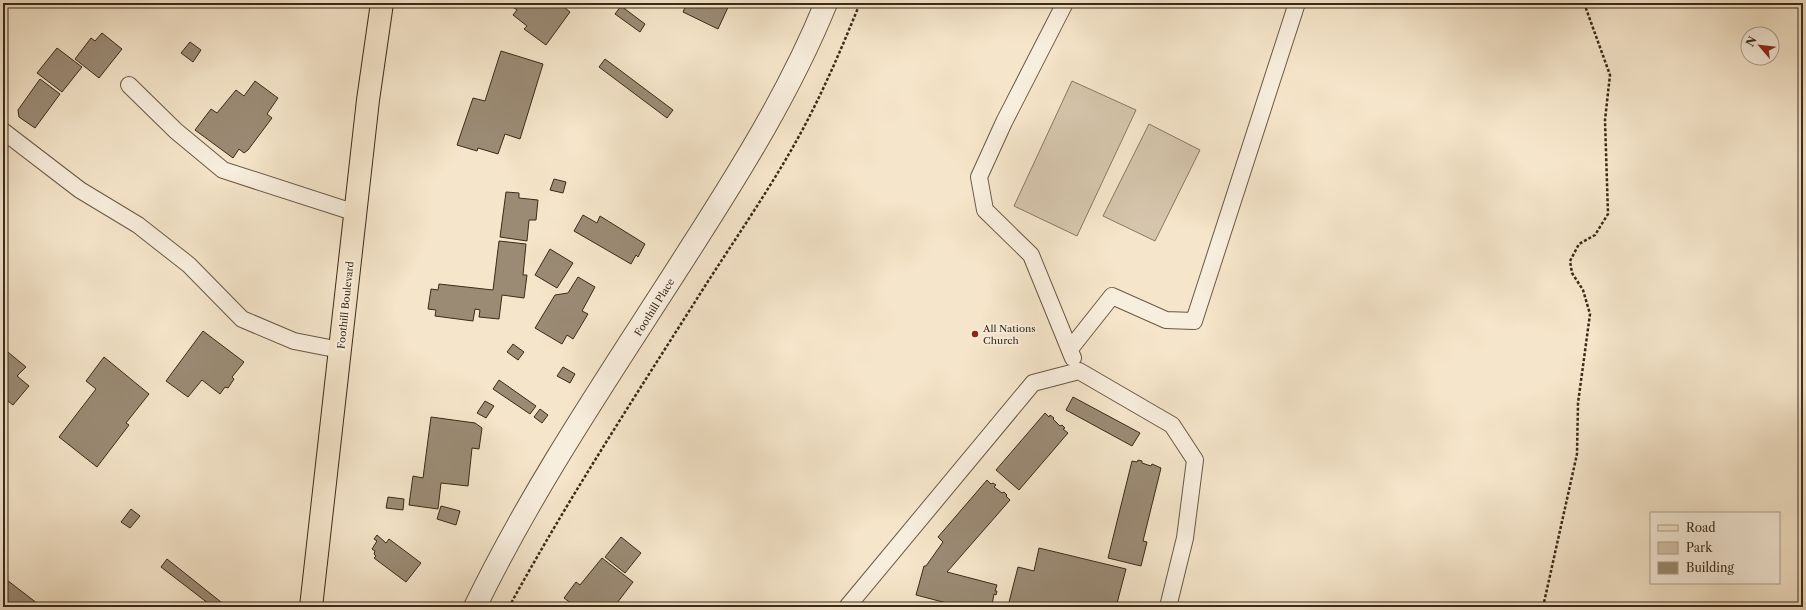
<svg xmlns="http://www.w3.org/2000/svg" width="1806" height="610" viewBox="0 0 1806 610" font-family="'Libre Caslon Text',serif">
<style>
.park{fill:#d5c5ac;stroke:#887862}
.building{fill:#9b8b75;stroke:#3a2a19}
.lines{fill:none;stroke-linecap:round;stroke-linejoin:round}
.service-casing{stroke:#695945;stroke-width:18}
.minor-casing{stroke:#695945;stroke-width:24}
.primary-casing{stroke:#3a2a19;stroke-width:24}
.path{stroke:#3a2a19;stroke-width:2.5;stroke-dasharray:3 2;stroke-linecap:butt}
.service{stroke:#f8eedd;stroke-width:16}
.minor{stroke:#f8eedd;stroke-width:22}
.primary{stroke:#f5e5ca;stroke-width:22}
.poi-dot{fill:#8f2418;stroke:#f8eedd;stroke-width:1.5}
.labels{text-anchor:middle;stroke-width:4;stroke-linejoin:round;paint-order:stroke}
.street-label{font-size:10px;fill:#3a2a19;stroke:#f8eedd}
.poi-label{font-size:10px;fill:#3a2a19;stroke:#f8eedd;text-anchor:start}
</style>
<rect width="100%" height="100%" fill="#f5e5ca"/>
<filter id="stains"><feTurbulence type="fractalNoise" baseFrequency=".005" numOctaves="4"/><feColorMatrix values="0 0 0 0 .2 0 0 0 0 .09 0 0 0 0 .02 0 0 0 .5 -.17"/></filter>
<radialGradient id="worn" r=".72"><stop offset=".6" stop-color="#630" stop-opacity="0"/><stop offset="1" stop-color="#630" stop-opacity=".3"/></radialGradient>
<g class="park">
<polygon points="1072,81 1136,110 1077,236 1014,206"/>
<polygon points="1149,124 1200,150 1155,241 1103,216"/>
</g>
<g class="building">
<polygon points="507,3 569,3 565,8 570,12 546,45 524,29 527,26 513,15 517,10"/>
<polygon points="687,3 730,3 718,29 683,12"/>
<polygon points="621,6 645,24 640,32 615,14"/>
<polygon points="102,33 122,49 99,78 75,59 91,38 95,41"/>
<polygon points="190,42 201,50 193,62 181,53"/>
<polygon points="57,48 82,67 62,92 37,73"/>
<polygon points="501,51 543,64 520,139 505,134 498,154 478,148 477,151 457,145 473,98 485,101"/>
<polygon points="605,59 673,110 667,118 599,67"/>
<polygon points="40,79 60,94 35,128 19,117 18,110"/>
<polygon points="255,81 278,98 267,114 272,118 248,150 244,153 239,149 233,158 195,130 211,109 217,113 236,90 244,96"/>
<polygon points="554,179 566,182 563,193 550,190"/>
<polygon points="506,192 519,193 519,198 538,200 536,220 529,220 527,241 500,237"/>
<polygon points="583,215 597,223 600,216 645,244 638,257 636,255 631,264 574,231"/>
<polygon points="499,241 526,244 523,275 527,275 524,298 502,295 499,319 479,317 480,310 475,309 473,321 435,316 436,310 428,309 431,289 438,290 439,284 493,290"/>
<polygon points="550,249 573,263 557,288 535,275"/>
<polygon points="578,277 595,287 582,311 588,314 573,339 567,335 562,344 535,328 555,295 568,293"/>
<polygon points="203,331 244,362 232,377 234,379 228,388 225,387 220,394 202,380 188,397 166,381"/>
<polygon points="513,344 524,352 518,360 507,352"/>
<polygon points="3,348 26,367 17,376 29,386 13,405 3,397"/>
<polygon points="104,357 149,394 126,423 129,425 97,467 59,437 96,389 86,381"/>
<polygon points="563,367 575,374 570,383 557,376"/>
<polygon points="499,380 536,406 530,414 493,389"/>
<polygon points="1073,397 1140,433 1132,446 1066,410"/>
<polygon points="485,401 494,406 486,418 477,413"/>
<polygon points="540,409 548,415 542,423 534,417"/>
<polygon points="1045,413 1049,417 1050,415 1054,418 1053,419 1060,426 1062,425 1065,428 1063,429 1068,433 1019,490 996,470"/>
<polygon points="431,417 475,423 482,428 479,449 472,448 468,486 441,483 438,509 409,505 413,476 423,478"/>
<polygon points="1138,460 1142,461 1142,463 1151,466 1152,464 1161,468 1143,541 1147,542 1141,566 1108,558 1132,461 1137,462"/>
<polygon points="987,480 991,484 993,483 996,485 994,487 1002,493 1004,492 1007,495 1006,496 1010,500 947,572 997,585 995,591 997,591 996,595 994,594 992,605 993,605 993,607 962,607 916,595 924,566 926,566 943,542 938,537"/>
<polygon points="388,497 404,499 403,510 386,508"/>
<polygon points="441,506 460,511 456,525 437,519"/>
<polygon points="131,509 140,516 130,528 121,522"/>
<polygon points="377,535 386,543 389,539 421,563 406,582 374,558 376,556 374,554 375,551 372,549 377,541 374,539"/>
<polygon points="621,537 641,553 625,573 605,557"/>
<polygon points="1039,548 1126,569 1116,607 1008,606 1018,567 1034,571"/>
<polygon points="602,558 633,582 614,607 576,607 564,598 576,582 580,585"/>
<polygon points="167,559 226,606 226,607 213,607 161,567"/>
<polygon points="3,577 42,607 3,607"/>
</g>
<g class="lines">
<defs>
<g id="service">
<polyline points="1065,3 1004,122 979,177 985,210 1031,255 1073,358"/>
<polyline points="129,85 176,131 223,170 356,213"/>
<polyline points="3,131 80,190 138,225 189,265 242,319 294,341 340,350"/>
<polyline points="1070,349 1112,296 1166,320 1194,321 1297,3"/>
<polyline points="847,607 1033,383 1079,371 1172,425 1195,460 1185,538 1168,607"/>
</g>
<path id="minor" d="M475 607C536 481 617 364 692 246 742 168 791 89 826 3"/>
<polyline id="primary" points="311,607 368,100 382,3"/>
</defs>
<use href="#service" class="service-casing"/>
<use href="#minor" class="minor-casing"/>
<use href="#primary" class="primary-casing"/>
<g class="path">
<path d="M509 607C569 497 638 392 705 286 739 233 776 180 805 125 826 85 843 45 860 3"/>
<polyline points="1543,607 1577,454 1578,403 1590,314 1583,290 1572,273 1570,261 1579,244 1595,235 1608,214 1605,120 1610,75 1584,3"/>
</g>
<use href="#service" class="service"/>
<use href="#minor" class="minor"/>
<use href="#primary" class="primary"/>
</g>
<circle class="poi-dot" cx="975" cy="334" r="4"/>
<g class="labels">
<g class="street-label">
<text transform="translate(345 305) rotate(-84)" y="4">Foothill Boulevard</text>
<text transform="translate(654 307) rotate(-58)" y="4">Foothill Place</text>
</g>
<g class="poi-label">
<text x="983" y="332">All Nations<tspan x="983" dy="12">Church</tspan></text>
</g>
</g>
<rect width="1806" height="610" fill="none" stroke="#f5e5ca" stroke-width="16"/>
<rect x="4" y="4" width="1798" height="602" fill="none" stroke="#3a2a19" stroke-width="2"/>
<rect x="8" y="8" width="1790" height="594" fill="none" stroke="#3a2a19"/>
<rect x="1650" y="512" width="130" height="72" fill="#f8eedd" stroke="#aca08f"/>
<rect x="1658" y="525" width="20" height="6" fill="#f5e5ca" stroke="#aca08f"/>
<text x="1686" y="532" font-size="12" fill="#3a2a19">Road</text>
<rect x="1658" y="542" width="20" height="12" fill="#d5c5ac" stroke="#aca08f"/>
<text x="1686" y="552" font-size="12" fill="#3a2a19">Park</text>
<rect x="1658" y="562" width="20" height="12" fill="#9b8b75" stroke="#aca08f"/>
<text x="1686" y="572" font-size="12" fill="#3a2a19">Building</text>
<g transform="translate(1760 46) rotate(298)"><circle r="19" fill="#f8eedd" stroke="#aca08f"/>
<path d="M0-3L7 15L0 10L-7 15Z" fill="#8f2418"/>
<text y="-6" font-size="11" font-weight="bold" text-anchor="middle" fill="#3a2a19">N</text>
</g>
<rect width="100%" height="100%" filter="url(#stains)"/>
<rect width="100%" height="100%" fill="url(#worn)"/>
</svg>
